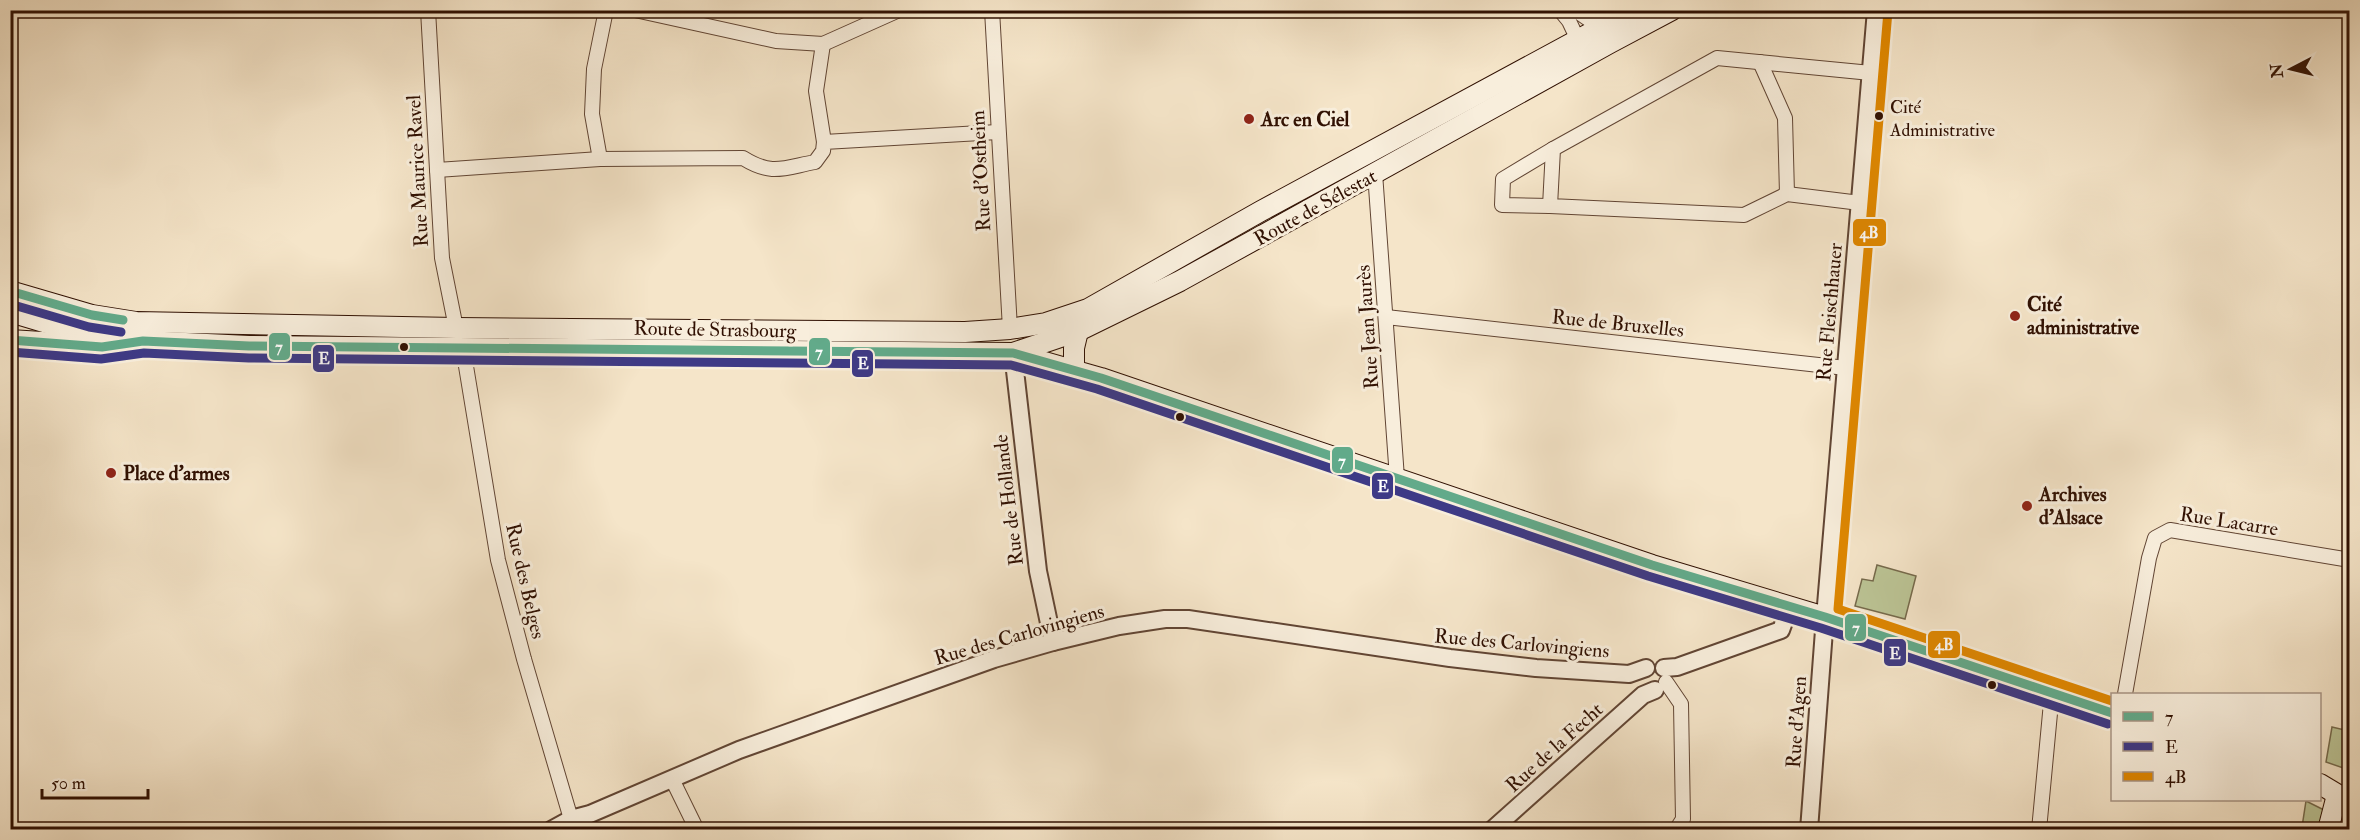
<svg xmlns="http://www.w3.org/2000/svg" width="2360" height="840" viewBox="0 0 2360 840" font-family="'IM FELL Double Pica',serif">
<style>
.green{fill:#bcc596;stroke:#766a4c;stroke-width:1.5}
.lines{fill:none;stroke-linecap:round;stroke-linejoin:round}
.minor-casing{stroke:#614534;stroke-width:16}
.tertiary-casing{stroke:#614534;stroke-width:20}
.secondary-casing{stroke:#301002;stroke-width:22}
.minor{stroke:#f8eedc;stroke-width:14}
.tertiary{stroke:#f8eedc;stroke-width:16}
.secondary{stroke:#f8eedc;stroke-width:20}
.bus-1-casing{stroke:#f8eedc;stroke-width:14}
.bus-2-casing{stroke:#f8eedc;stroke-width:14}
.bus-3-casing{stroke:#f8eedc;stroke-width:14}
.bus-1{stroke:#62aa8a;stroke-width:9}
.bus-2{stroke:#3e3a86;stroke-width:9}
.bus-3{stroke:#df8700;stroke-width:9}
.bus-dot{fill:#301002;stroke:#f8eedc;stroke-width:2}
.poi-dot{fill:#8f2418;stroke:#f8eedc;stroke-width:2}
.labels{text-anchor:middle;stroke-width:6;stroke-linejoin:round;paint-order:stroke}
.bus-label{font-size:18px;fill:#301002;stroke:#f8eedc;text-anchor:start}
.poi-label{font-size:20px;font-weight:bold;fill:#301002;stroke:#f8eedc;text-anchor:start}
.street-label{font-size:20px;fill:#301002;stroke:#f8eedc}
.line-badge{stroke:#f8eedc;stroke-width:2}
.badge-label{font-size:16px;text-anchor:middle;font-weight:bold;fill:#fff}
</style>
<rect width="100%" height="100%" fill="#f5e5c9"/>
<filter id="stains"><feTurbulence type="fractalNoise" baseFrequency=".00333" numOctaves="4"/><feColorMatrix values="0 0 0 0 .2 0 0 0 0 .09 0 0 0 0 .02 0 0 0 .5 -.17"/></filter>
<radialGradient id="worn" r=".72"><stop offset=".6" stop-color="#630" stop-opacity="0"/><stop offset="1" stop-color="#630" stop-opacity=".3"/></radialGradient>
<g class="green">
<polygon points="1877,565 1916,576 1905,619 1855,606 1862,579 1873,581"/>
<polygon points="2332,727 2349,731 2349,770 2326,762"/>
<polygon points="2306,801 2324,810 2321,829 2308,829 2302,827"/>
</g>
<g class="lines">
<defs>
<g id="minor">
<polyline points="428,10 442,258 456,328"/>
<polyline points="635,10 776,41 823,44 899,10"/>
<polyline points="992,10 1010,329"/>
<polyline points="1560,10 1569,21 1578,40"/>
<polyline points="1568,10 1578,12 1601,28"/>
<polyline points="823,44 816,91 824,142"/>
<polyline points="1760,62 1785,118 1787,194"/>
<polyline points="600,159 592,114 594,69 606,10"/>
<path d="M437 170 600 159 743 158C772 176 783 168 815 162L823 151 824 142 998 132"/>
<polyline points="1375,173 1397,478"/>
<polyline points="1860,203 1787,194 1744,215 1550,206 1553,149 1717,58 1871,73"/>
<polyline points="1550,206 1502,205 1503,179 1553,149"/>
<polyline points="1386,317 1846,368"/>
<polyline points="463,348 498,560 524,659 571,819"/>
<polyline points="1666,682 1681,704 1683,819 1676,830"/>
<polyline points="2125,694 2149,558 2155,538 2170,530 2350,560"/>
<polyline points="672,779 697,830"/>
<polyline points="2039,830 2052,692"/>
</g>
<g id="tertiary">
<polyline points="1013,353 1038,571 1053,642"/>
<polyline points="1664,668 1677,667 1781,630 1789,608"/>
<polyline points="551,830 571,819 590,814 739,750 994,659 1053,642 1119,626 1165,619 1188,619 1450,658 1536,668 1629,674 1646,668"/>
<polyline points="1492,830 1643,695 1655,690"/>
<polyline points="1809,830 1825,617 1876,10"/>
</g>
<g id="secondary">
<polyline points="10,291 92,315 136,322 456,328 965,332 1010,329 1046,323 1088,309 1261,211 1633,10"/>
<polyline points="10,312 67,329 143,341 249,346 1013,353 1101,378 1652,565 1825,617 2112,713"/>
<polyline points="10,340 106,346"/>
<polyline points="1013,353 1078,331 1180,281 1610,43 1672,10"/>
<polyline points="1074,369 1074,348 1078,331"/>
<polyline points="2320,784 2350,802"/>
<polyline points="2328,830 2337,795"/>
</g>
</defs>
<use href="#minor" class="minor-casing"/>
<use href="#tertiary" class="tertiary-casing"/>
<use href="#secondary" class="secondary-casing"/>
<use href="#minor" class="minor"/>
<use href="#tertiary" class="tertiary"/>
<use href="#secondary" class="secondary"/>
<defs>
<g id="bus-1">
<polyline points="10,291 92,315 123,320"/>
<polyline points="10,340 102,347 143,341 249,346 1013,353 1101,378 1652,565 1825,617 2112,713"/>
</g>
<g id="bus-2">
<polyline points="10,304 89,327 121,332"/>
<polyline points="10,352 101,359 144,353 249,358 1011,365 1097,389 1648,576 1821,628 2108,724"/>
</g>
<polyline id="bus-3" points="1888,11 1838,609 2112,701"/>
</defs>
<use href="#bus-1" class="bus-1-casing"/>
<use href="#bus-2" class="bus-2-casing"/>
<use href="#bus-3" class="bus-3-casing"/>
<use href="#bus-1" class="bus-1"/>
<use href="#bus-2" class="bus-2"/>
<use href="#bus-3" class="bus-3"/>
</g>
<g class="bus-dot">
<circle cx="1879" cy="116" r="5"/>
<circle cx="404" cy="347" r="5"/>
<circle cx="1180" cy="417" r="5"/>
<circle cx="1992" cy="685" r="5"/>
</g>
<g class="poi-dot">
<circle cx="1249" cy="119" r="6"/>
<circle cx="2015" cy="316" r="6"/>
<circle cx="111" cy="473" r="6"/>
<circle cx="2027" cy="506" r="6"/>
</g>
<g class="labels">
<g class="bus-label">
<text x="1890" y="113">Cité<tspan x="1890" dy="23">Administrative</tspan></text>
</g>
<g class="poi-label">
<text x="1261" y="126">Arc en Ciel</text>
<text x="2027" y="311">Cité<tspan x="2027" dy="23">administrative</tspan></text>
<text x="123" y="480">Place d'armes</text>
<text x="2039" y="501">Archives<tspan x="2039" dy="23">d'Alsace</tspan></text>
</g>
<g class="street-label">
<text transform="translate(417 171) rotate(-93)" y="7">Rue Maurice Ravel</text>
<text transform="translate(980 171) rotate(-93)" y="7">Rue d'Ostheim</text>
<text transform="translate(1315 207) rotate(-29)" y="7">Route de Sélestat</text>
<text transform="translate(1829 312) rotate(-85)" y="7">Rue Fleischhauer</text>
<text transform="translate(1618 323) rotate(6)" y="7">Rue de Bruxelles</text>
<text transform="translate(1367 327) rotate(-94)" y="7">Rue Jean Jaurès</text>
<text transform="translate(715 329) rotate(1)" y="7">Route de Strasbourg</text>
<text transform="translate(1008 500) rotate(-97)" y="7">Rue de Hollande</text>
<text transform="translate(2229 521) rotate(9)" y="7">Rue Lacarre</text>
<text transform="translate(526 581) rotate(77)" y="7">Rue des Belges</text>
<text transform="translate(1019 634) rotate(-16)" y="7">Rue des Carlovingiens</text>
<text transform="translate(1522 643) rotate(5)" y="7">Rue des Carlovingiens</text>
<text transform="translate(1796 722) rotate(-86)" y="7">Rue d'Agen</text>
<text transform="translate(1554 747) rotate(-42)" y="7">Rue de la Fecht</text>
</g>
</g>
<g class="line-badge">
<rect x="1852" y="218" width="35" height="29" rx="6" fill="#df8700"/>
<rect x="268" y="332" width="23" height="29" rx="6" fill="#62aa8a"/>
<rect x="808" y="337" width="23" height="29" rx="6" fill="#62aa8a"/>
<rect x="312" y="344" width="23" height="29" rx="6" fill="#3e3a86"/>
<rect x="851" y="349" width="23" height="29" rx="6" fill="#3e3a86"/>
<rect x="1331" y="446" width="23" height="28" rx="6" fill="#62aa8a"/>
<rect x="1371" y="472" width="23" height="28" rx="6" fill="#3e3a86"/>
<rect x="1844" y="613" width="23" height="29" rx="6" fill="#62aa8a"/>
<rect x="1927" y="630" width="34" height="29" rx="6" fill="#df8700"/>
<rect x="1883" y="638" width="24" height="29" rx="6" fill="#3e3a86"/>
</g>
<g class="badge-label">
<text x="1869" y="238">4B</text>
<text x="279" y="352">7</text>
<text x="819" y="357">7</text>
<text x="324" y="364">E</text>
<text x="863" y="369">E</text>
<text x="1342" y="466">7</text>
<text x="1383" y="492">E</text>
<text x="1856" y="633">7</text>
<text x="1944" y="650">4B</text>
<text x="1895" y="659">E</text>
</g>
<rect width="2360" height="840" fill="none" stroke="#f5e5c9" stroke-width="36"/>
<rect x="12" y="12" width="2336" height="816" fill="none" stroke="#301002" stroke-width="3"/>
<rect x="18" y="18" width="2324" height="804" fill="none" stroke="#301002" stroke-width="1.5"/>
<rect x="2111" y="693" width="210" height="108" fill="#f8eedc" stroke="#a89585" stroke-width="1.5"/>
<rect x="2123" y="712" width="30" height="9" fill="#62aa8a" stroke="#a89585" stroke-width="1.5"/>
<text x="2165" y="723" font-size="18" fill="#301002">7</text>
<rect x="2123" y="742" width="30" height="9" fill="#3e3a86" stroke="#a89585" stroke-width="1.5"/>
<text x="2165" y="753" font-size="18" fill="#301002">E</text>
<rect x="2123" y="772" width="30" height="9" fill="#df8700" stroke="#a89585" stroke-width="1.5"/>
<text x="2165" y="783" font-size="18" fill="#301002">4B</text>
<g transform="translate(2291 69) rotate(263)" stroke="#f8eedc" stroke-width="4.5" paint-order="stroke">
<path d="M0-4.5L10 22L0 15L-10 22Z" fill="#301002"/>
<text y="-9" font-size="16" font-weight="bold" text-anchor="middle" fill="#301002">N</text>
</g>
<path d="M42 789v9h106v-9" fill="none" stroke="#301002" stroke-width="3"/>
<text x="51" y="789" font-size="18" fill="#301002" stroke="#f8eedc" stroke-width="4.5" paint-order="stroke">50 m</text>
<rect width="100%" height="100%" filter="url(#stains)"/>
<rect width="100%" height="100%" fill="url(#worn)"/>
</svg>
